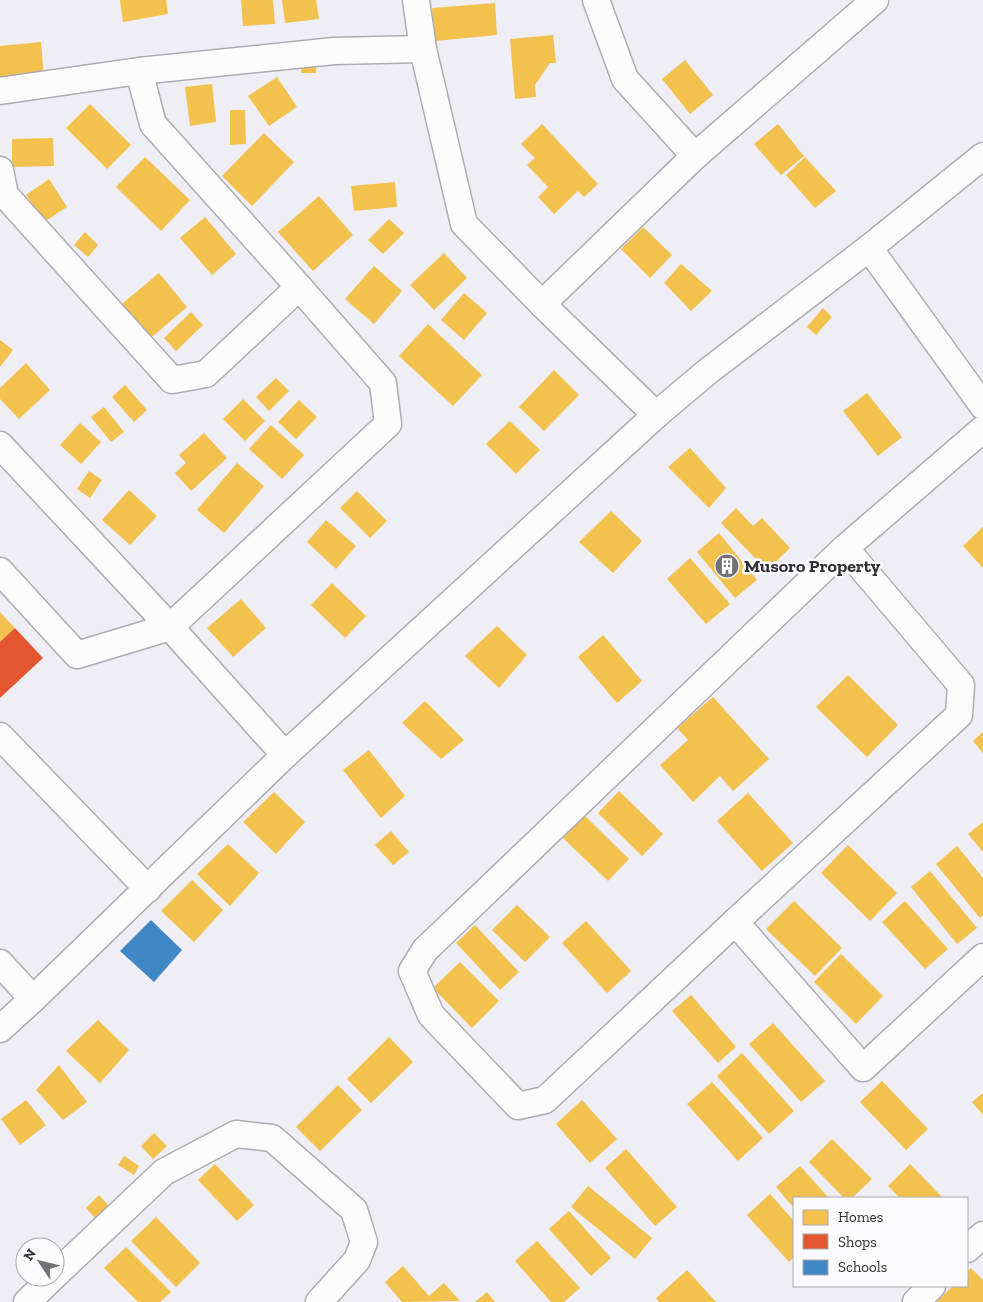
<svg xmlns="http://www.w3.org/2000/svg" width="983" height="1302" viewBox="0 0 983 1302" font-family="'Zilla Slab',serif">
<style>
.homes{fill:#f2c14e}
.shops{fill:#e4572e}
.schools{fill:#3f88c5}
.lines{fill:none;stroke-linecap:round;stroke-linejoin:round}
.minor-casing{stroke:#aeadb1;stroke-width:29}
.minor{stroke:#fdfcfd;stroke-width:26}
.labels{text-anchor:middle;stroke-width:5;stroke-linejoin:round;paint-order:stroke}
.poi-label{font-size:18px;font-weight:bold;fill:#313034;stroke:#fbfafe;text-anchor:start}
</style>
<rect width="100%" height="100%" fill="#efeef4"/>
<g class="homes">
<polygon points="120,0 166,0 168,14 123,22"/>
<polygon points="241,0 273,0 275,24 243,26"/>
<polygon points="282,0 316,0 319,19 285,23"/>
<polygon points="495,3 497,35 435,41 432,8"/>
<polygon points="553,35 556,63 550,63 535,85 536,97 515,99 510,39"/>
<polygon points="41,42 44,78 0,78 0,46"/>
<polygon points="302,58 316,58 316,73 301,73"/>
<polygon points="685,60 713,95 690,114 662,79"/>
<polygon points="277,77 297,107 269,126 248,96"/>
<polygon points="212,84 216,122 190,126 185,87"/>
<polygon points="90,104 131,145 107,169 66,128"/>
<polygon points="230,110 245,110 246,144 230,145"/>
<polygon points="542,124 598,184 584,197 578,191 554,214 538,197 548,187 527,165 535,158 521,144"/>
<polygon points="778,124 804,156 781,175 754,144"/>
<polygon points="264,133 294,162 252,206 222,176"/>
<polygon points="53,138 54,166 12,167 12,139"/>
<polygon points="145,157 190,200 161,231 116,187"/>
<polygon points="805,157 836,191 815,208 786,175"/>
<polygon points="49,179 67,207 44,222 26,195"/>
<polygon points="395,182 397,207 354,211 351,186"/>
<polygon points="319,196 353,235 313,271 278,232"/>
<polygon points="205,217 236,254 212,275 180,238"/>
<polygon points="389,219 404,233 383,254 368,240"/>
<polygon points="643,227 672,255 650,278 621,249"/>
<polygon points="85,232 98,245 88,257 74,245"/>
<polygon points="444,253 467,278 434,310 410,285"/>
<polygon points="681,264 712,291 691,311 664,283"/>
<polygon points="374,266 402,291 374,324 345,299"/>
<polygon points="159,273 187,307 146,342 117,308"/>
<polygon points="464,293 487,313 464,340 441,320"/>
<polygon points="823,308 832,317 816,335 807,327"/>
<polygon points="191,312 203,325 176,351 164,338"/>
<polygon points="428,324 482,375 453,406 399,356"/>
<polygon points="0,340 13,350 0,367"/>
<polygon points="26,363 50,390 19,419 0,399 0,388"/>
<polygon points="554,370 579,395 544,431 519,407"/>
<polygon points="276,378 289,391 269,411 256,397"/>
<polygon points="125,385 147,410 134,422 112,397"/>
<polygon points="867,393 902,437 878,456 843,411"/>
<polygon points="243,399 265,421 245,441 223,419"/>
<polygon points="299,400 317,417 296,439 278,422"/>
<polygon points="104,407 124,432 111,442 91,417"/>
<polygon points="510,421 540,450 516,474 486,444"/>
<polygon points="80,423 101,442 81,464 60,445"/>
<polygon points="271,425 304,455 282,479 249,449"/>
<polygon points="204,433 227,458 191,491 175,473 186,463 179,455"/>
<polygon points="690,448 726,488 709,508 668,467"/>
<polygon points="237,463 264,486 224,533 197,510"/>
<polygon points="89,471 102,480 90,498 77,489"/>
<polygon points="129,490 157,516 130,545 102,520"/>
<polygon points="357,491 387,521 370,538 340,508"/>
<polygon points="736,508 753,526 762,518 790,548 767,570 721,523"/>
<polygon points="611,511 642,541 613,573 579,542"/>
<polygon points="326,520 356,546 336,569 307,542"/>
<polygon points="983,527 983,568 963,546"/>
<polygon points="719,533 757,580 735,598 697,552"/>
<polygon points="690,558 730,604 706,624 667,579"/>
<polygon points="332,583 366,616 345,638 311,605"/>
<polygon points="241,599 266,628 233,657 207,628"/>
<polygon points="0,612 15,628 0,642"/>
<polygon points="497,626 527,655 499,688 465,656"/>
<polygon points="603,635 642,681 617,703 578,657"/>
<polygon points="848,675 898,725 867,757 816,707"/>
<polygon points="713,697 769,759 733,791 720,776 693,802 660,765 688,740 677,728"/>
<polygon points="425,701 464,740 441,759 402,723"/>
<polygon points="983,732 983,753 973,741"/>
<polygon points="369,750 405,796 381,818 343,770"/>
<polygon points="619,791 663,834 642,856 598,813"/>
<polygon points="274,792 305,822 276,854 243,822"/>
<polygon points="748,793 793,843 762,871 717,821"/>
<polygon points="585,816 629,859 608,881 563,838"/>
<polygon points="983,822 983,852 968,834"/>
<polygon points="391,831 409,852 393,865 375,845"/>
<polygon points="228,844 259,873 230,906 197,874"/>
<polygon points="848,845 897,893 870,921 821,873"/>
<polygon points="957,846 983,878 983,915 980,918 936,864"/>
<polygon points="930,871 977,928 957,944 911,887"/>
<polygon points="192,880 223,910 194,942 161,911"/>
<polygon points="794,901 842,948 815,976 766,929"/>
<polygon points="905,901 948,949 925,969 882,922"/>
<polygon points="517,905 550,937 525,962 492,930"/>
<polygon points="586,921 631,971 607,993 562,943"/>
<polygon points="475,925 519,972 500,990 456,943"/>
<polygon points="841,954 883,996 856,1024 814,982"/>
<polygon points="460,962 499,1001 472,1028 433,988"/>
<polygon points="691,995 736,1047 718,1063 672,1011"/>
<polygon points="98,1020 129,1050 100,1083 66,1051"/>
<polygon points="773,1023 825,1081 801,1102 749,1044"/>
<polygon points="389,1037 413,1062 371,1103 347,1079"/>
<polygon points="742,1053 794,1111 769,1134 717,1076"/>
<polygon points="59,1065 87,1102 63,1120 36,1090"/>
<polygon points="882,1081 928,1129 906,1150 860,1102"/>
<polygon points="712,1082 763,1138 738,1161 687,1104"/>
<polygon points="338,1085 362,1110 320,1151 296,1127"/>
<polygon points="983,1093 983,1115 972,1102"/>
<polygon points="26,1100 46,1125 20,1145 1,1119"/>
<polygon points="582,1100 617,1139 590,1163 556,1124"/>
<polygon points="154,1133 167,1146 153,1159 141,1146"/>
<polygon points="832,1139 872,1179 852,1198 844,1198 809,1162"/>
<polygon points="626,1149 677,1207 655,1226 605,1168"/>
<polygon points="124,1156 139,1166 134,1175 118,1165"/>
<polygon points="215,1164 254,1205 237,1221 198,1180"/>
<polygon points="910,1164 943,1198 900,1198 888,1186"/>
<polygon points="800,1166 829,1198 794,1198 794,1208 776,1187"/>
<polygon points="588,1186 652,1238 635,1259 571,1207"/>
<polygon points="770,1194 794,1221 794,1257 789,1262 747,1215"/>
<polygon points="99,1195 109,1206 96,1219 86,1208"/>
<polygon points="569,1211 611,1258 591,1276 549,1229"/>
<polygon points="156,1217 200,1263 176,1287 131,1241"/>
<polygon points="537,1241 580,1288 564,1302 551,1302 515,1261"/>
<polygon points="126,1247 171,1292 160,1302 138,1302 104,1268"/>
<polygon points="403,1266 429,1296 444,1283 460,1301 402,1302 385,1282"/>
<polygon points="971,1268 983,1280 983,1302 936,1302 953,1286 967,1286 967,1272"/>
<polygon points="687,1270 716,1302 659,1302 656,1298"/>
<polygon points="487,1292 495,1302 475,1302"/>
</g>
<polygon class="shops" points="15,628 43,658 0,698 0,642"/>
<polygon class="schools" points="151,920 182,950 154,982 120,951"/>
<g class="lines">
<defs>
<g id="minor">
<polyline points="416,0 423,49 464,224 542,304 656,415"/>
<polyline points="596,0 625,79 695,156"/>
<polyline points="0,91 139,71 334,51 423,49"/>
<polyline points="0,170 5,195 172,380 206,374 299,287"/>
<polyline points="869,248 983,406"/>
<polyline points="542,304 695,156 875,0"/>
<polyline points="0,445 170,627 285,755"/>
<polyline points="845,548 961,685 959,715 735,922 545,1100 518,1106 431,1015 412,971 425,950 845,548 983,429"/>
<polyline points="0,571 77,655 170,627 388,424 383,383 299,287 153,124 139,71"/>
<polyline points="0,736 148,889"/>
<polyline points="735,922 863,1068 983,957"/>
<polyline points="0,963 33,999"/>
<polyline points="0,1029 33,999 285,755 656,415 707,372 869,248 983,156"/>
<polyline points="967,1249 983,1235"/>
<polyline points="55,1275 164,1172 236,1134 272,1138 354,1210 364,1242 357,1260 319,1302"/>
<polyline points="27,1302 53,1277"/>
<polyline points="916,1302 932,1286"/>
</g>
</defs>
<use href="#minor" class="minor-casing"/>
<use href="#minor" class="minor"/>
</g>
<defs>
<symbol id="building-disc" viewBox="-11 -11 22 22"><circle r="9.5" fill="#747277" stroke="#fbfafe"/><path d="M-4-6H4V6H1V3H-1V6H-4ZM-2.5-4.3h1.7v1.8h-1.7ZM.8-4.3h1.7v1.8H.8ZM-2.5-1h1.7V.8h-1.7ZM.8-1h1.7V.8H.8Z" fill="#fff"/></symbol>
</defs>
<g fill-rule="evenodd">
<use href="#building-disc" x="713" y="552" width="28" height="28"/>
</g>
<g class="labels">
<g class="poi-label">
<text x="744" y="572">Musoro Property</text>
</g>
</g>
<rect x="793" y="1197" width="175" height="90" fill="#fbfafe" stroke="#aaa9ad"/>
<rect x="803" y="1210" width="25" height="15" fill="#f2c14e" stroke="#aaa9ad"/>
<text x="838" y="1222" font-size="15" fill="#313034">Homes</text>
<rect x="803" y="1234" width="25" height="15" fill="#e4572e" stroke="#aaa9ad"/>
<text x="838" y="1247" font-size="15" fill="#313034">Shops</text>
<rect x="803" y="1260" width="25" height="15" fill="#3f88c5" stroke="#aaa9ad"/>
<text x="838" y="1272" font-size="15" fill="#313034">Schools</text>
<g transform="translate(40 1262) rotate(305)"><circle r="24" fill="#fbfafe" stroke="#aaa9ad"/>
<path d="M0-4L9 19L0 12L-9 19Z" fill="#747277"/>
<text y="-8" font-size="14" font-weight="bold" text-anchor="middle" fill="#313034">N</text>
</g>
</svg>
